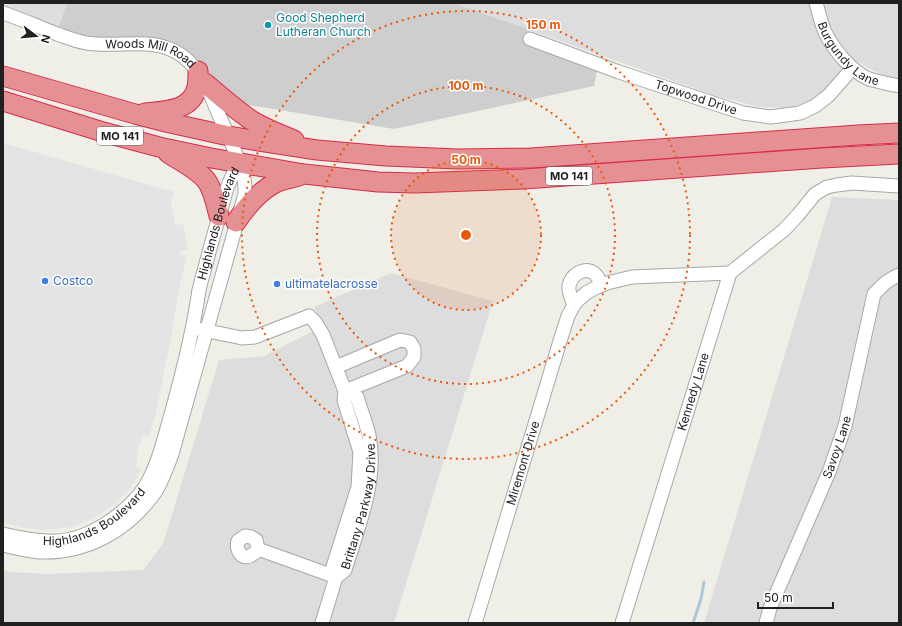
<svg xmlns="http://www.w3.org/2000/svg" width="902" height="626" viewBox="0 0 902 626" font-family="Inter,sans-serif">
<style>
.residential{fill:#dedddd}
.religious{fill:#cecece}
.parking{fill:#e4e4e4}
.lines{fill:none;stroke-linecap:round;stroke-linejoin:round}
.stream{stroke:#a8c8dc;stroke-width:3}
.minor-casing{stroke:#a7a7a7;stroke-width:15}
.highway-casing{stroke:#d72b4b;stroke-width:21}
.minor{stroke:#fff;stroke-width:13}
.highway{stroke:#e59193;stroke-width:19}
.ring{fill:none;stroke:#e8590c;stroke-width:2;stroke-dasharray:2 4}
.culture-dot{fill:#0f9aa8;stroke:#fff;stroke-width:1.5}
.shop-dot{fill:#3f7fe0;stroke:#fff;stroke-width:1.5}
.labels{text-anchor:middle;stroke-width:3;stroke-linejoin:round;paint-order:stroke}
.shield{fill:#fff;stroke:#636363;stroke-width:1}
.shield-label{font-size:11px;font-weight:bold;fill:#202020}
.culture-label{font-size:12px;fill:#0d838f;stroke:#fff;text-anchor:start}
.street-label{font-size:12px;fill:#202020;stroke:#fff}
.shop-label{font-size:12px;fill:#366cbe;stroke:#fff;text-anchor:start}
.centre{fill:#e8590c;stroke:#fff;stroke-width:2}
.ring-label{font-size:12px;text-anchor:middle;font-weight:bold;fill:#e8590c;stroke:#fff;stroke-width:3;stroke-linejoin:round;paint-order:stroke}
</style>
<rect width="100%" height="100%" fill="#f0efe7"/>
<g class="residential">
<polygon points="3,3 67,3 57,27 3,5"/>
<polygon points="453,3 899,3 899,79 882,75 854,60 828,90 807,103 784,108 759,107 713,95"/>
<polygon points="832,197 899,200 899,623 704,623"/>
<polygon points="391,273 493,301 394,623 3,623 3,570 10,572 46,574 143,570 163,544 219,360 264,356 323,326 314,307"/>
</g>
<polygon class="religious" points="67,3 453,3 530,30 525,42 597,71 594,86 394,129 243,104 222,90 198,61 186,50 174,43 160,40 92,38 58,27"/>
<polygon class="parking" points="3,143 174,192 171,201 175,223 176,225 183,224 188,250 181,251 180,253 180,255 187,257 182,276 177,300 170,344 164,371 156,413 149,437 143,435 139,446 136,466 142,469 130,489 114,505 96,517 72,527 44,530 23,528 3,523"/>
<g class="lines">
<polyline class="stream" points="693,623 701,599 704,582"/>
<defs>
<g id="minor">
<path id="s1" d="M816 3C819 13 821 23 825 32 833 49 852 72 869 79 879 82 889 84 899 86"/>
<path id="s2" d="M3 13C21 19 39 27 57 34 66 37 76 41 86 43 106 46 127 43 147 44 195 47 206 85 222 122 230 139 240 160 244 179 245 184 245 189 245 194L172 454C167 467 163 479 156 491 129 530 87 554 39 552 27 551 15 548 3 545"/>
<path id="s3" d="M530 39 619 72 743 113 771 117 800 113 815 106 828 96 852 69"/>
<path d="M574 305C572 299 568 293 569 286 571 275 585 265 595 274 598 277 600 281 602 285"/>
<polyline points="309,316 315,322 323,335 345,391 344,400 360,452 358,487 333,567 336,577 322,623"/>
<polyline points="198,329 242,338 255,337 309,316"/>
<polyline points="336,367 400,340 410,342 414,349 414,357 407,366 345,391"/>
<path id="s4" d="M3 534C20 538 39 542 57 541 89 540 129 512 146 485 157 466 162 446 168 425 177 393 186 361 192 329 195 316 197 303 199 290 202 277 206 265 209 252 215 231 221 209 227 188L233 174 239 164"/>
<path d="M258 549C257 551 255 553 253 554 243 562 235 551 238 541L245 536 251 537 256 540 258 549 336 577"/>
<path id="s5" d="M336 577 345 570C358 527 378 481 369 435 366 423 361 410 357 397L345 391"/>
<path id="s6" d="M475 623 560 341 568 316 575 303 586 293 597 287 607 283 632 277 730 273"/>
<path id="s7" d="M622 623 730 273 784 230 798 215 815 194 827 187 837 185 852 183 899 186"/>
<path id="s8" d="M766 623 770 608 829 472 845 426 874 294C882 286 888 279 899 275"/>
</g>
<g id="highway">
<polyline points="3,76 135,114 170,123 229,136 264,142 317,150 386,156 458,159 531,158 858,135 899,133"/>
<path d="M205 83C220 96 235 109 251 120 264 128 279 134 294 140"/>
<polyline points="3,101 103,132 159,147 211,158 304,174 378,182 415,183 524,179 822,158 899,154"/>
<path d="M145 113C165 111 192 111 197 87 198 82 198 76 198 71"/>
<path d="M168 153C180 161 201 171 208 183 214 193 216 205 219 216"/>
<path d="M236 222C247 206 259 191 277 182 284 179 292 178 299 176"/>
</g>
</defs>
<use href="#minor" class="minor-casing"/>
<use href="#highway" class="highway-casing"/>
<use href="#minor" class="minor"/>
<use href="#highway" class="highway"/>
</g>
<circle cx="466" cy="235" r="75" fill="#e8590c" fill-opacity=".12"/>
<g class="ring">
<circle cx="466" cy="235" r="75"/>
<circle cx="466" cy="235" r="149"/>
<circle cx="466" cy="235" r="224"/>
</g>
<circle class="culture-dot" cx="268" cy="25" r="4"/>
<g class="shop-dot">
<circle cx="45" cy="281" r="4"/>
<circle cx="277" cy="284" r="4"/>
</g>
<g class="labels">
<g class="shield">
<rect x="97" y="127" width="46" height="18" rx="3"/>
<rect x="546" y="167" width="46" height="18" rx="3"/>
</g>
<g class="shield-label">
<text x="120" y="140">MO 141</text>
<text x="569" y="180">MO 141</text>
</g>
<g class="culture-label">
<text x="276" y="22">Good Shepherd<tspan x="276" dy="14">Lutheran Church</tspan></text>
</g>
<g class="street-label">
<text dy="4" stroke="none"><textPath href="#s1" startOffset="63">Burgundy Lane</textPath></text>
<text dy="4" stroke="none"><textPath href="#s2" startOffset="155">Woods Mill Road</textPath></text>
<text dy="4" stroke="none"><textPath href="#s3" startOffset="176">Topwood Drive</textPath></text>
<text dy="4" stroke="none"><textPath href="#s4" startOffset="435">Highlands Boulevard</textPath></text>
<text dy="4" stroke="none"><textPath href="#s7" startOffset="242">Kennedy Lane</textPath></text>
<text dy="4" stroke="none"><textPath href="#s8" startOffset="190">Savoy Lane</textPath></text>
<text dy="4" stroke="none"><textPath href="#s6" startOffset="167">Miremont Drive</textPath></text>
<text dy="4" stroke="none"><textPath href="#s5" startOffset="77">Brittany Parkway Drive</textPath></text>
<text dy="4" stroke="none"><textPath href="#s4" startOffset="99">Highlands Boulevard</textPath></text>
</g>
<g class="shop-label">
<text x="53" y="285">Costco</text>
<text x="285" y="288">ultimatelacrosse</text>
</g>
</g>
<circle cx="466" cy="235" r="6" class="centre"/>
<g class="ring-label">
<text x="543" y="29">150 m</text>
<text x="466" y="90">100 m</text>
<text x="466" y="164">50 m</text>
</g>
<rect width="902" height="626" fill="none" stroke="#202020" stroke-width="8"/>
<g transform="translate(36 36) rotate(106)" stroke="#ffffff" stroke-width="3" paint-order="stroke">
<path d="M0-3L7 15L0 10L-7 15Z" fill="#202020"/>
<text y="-6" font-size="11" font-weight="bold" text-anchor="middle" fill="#202020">N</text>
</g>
<path d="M758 602v6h75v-6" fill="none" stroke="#202020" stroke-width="2"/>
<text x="764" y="602" font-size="12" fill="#202020" stroke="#ffffff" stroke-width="3" paint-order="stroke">50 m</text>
</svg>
